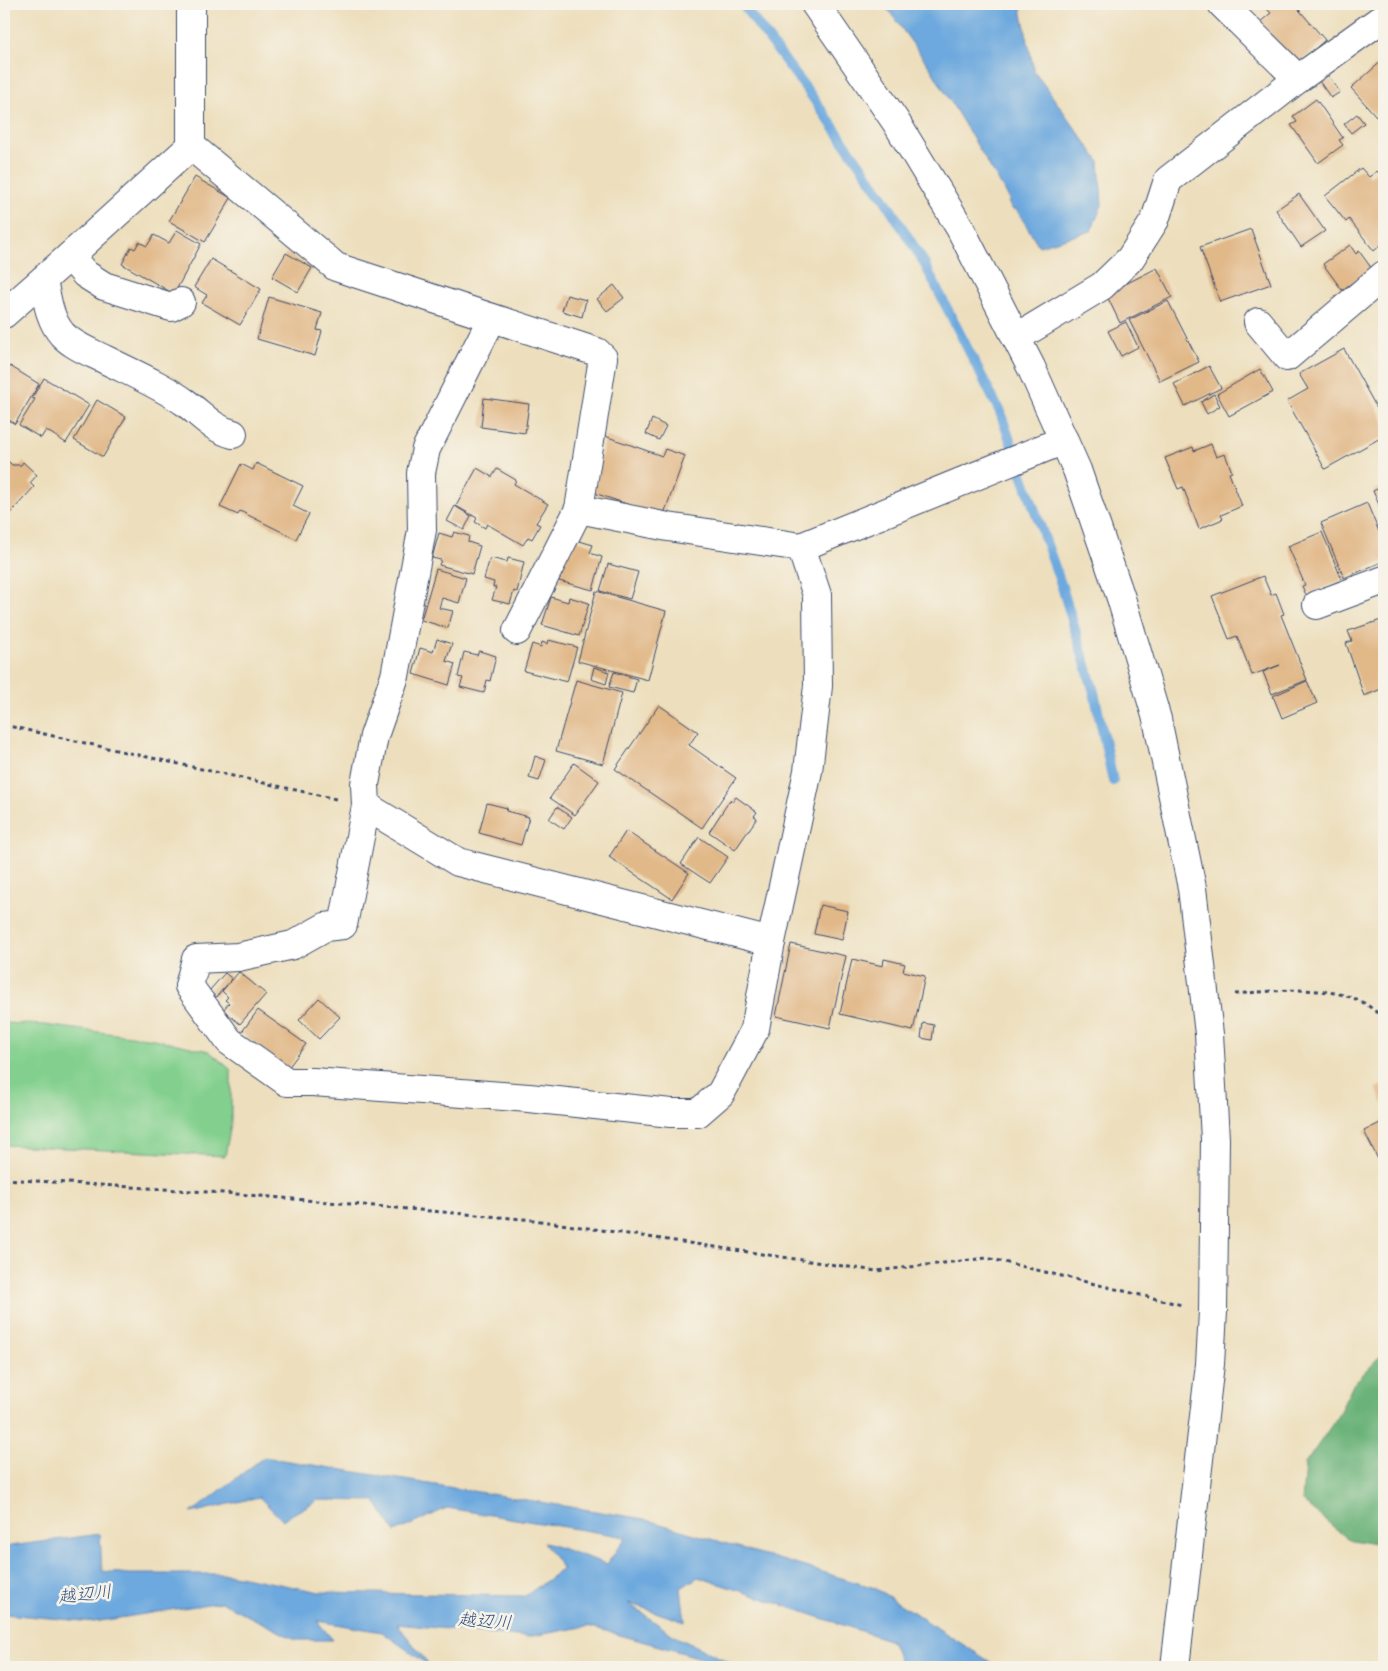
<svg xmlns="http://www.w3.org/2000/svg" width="1388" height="1671" viewBox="0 0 1388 1671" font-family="Itim,'Klee One',sans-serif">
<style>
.green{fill:#83d08e;stroke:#4f8076}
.forest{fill:#6ab279;stroke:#42706c}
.water{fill:#6da9de;stroke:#446c9e}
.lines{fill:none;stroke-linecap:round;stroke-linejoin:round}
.stream{stroke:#6da9de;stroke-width:10}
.building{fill:#e1b888}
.minor-casing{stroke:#3a496c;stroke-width:30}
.path{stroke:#3a496c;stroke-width:3;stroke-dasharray:4 4;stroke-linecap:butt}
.minor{stroke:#fff;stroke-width:28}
.labels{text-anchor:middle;stroke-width:5;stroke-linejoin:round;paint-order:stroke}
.water-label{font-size:18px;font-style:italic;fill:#345484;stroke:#f7f3e8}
</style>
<rect width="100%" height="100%" fill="#f7f3e8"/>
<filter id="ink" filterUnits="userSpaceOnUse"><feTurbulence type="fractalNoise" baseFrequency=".02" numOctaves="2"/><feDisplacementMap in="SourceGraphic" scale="10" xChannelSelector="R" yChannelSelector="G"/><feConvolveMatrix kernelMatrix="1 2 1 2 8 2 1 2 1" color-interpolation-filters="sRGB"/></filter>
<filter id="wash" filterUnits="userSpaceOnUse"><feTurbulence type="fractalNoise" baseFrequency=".0096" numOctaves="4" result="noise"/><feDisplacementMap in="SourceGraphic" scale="20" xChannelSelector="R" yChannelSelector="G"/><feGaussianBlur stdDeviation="1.12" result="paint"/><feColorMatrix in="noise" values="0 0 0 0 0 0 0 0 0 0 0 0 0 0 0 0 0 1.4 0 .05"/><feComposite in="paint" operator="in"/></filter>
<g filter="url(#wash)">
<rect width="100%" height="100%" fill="#eddfbd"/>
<polygon class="green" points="4,1023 44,1025 154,1039 209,1051 231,1070 231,1124 225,1156 4,1145"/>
<polygon class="forest" points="1384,1353 1384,1546 1348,1539 1302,1501 1305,1464 1336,1419 1354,1383"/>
<g class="water">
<polygon points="884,4 1020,4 1034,71 1099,161 1102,205 1091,231 1039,246 1016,209 1013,210 1008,202 1010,200 931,69"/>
<polygon points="264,1457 644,1519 875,1588 998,1667 902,1667 891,1641 698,1577 681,1588 685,1622 628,1603 676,1637 740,1667 733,1667 588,1626 527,1637 397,1624 431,1667 382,1632 317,1621 333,1640 296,1640 221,1602 94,1622 4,1614 4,1550 10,1546 100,1534 102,1571 129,1574 228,1574 320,1592 525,1596 563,1569 543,1542 607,1564 626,1537 447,1508 395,1532 375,1501 318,1500 282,1520 259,1497 191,1513"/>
</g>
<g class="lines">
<polyline class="stream" points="742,4 808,91 885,200 923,261 1000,412 1062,587 1094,692 1113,781"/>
</g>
<g id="blocks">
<g class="building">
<polygon points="1269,4 1294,4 1325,40 1297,65 1260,22 1271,13 1265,7"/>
<polygon points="1384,59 1384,125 1351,88"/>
<polygon points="1328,75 1340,92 1331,98 1319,81"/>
<polygon points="1316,99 1343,138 1339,140 1343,145 1318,163 1291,125 1297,122 1293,116"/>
<polygon points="1357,114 1364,123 1351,133 1344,124"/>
<polygon points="1361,168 1369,177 1377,171 1384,179 1384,242 1374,251 1349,219 1346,222 1325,196"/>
<polygon points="195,177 231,198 205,242 169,221"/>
<polygon points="1299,194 1325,231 1301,247 1276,210"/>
<polygon points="1251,229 1271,284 1220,302 1200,247"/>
<polygon points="177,230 201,244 174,294 122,264 131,247 135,249 139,242 147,246 154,235 169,243"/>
<polygon points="1350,245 1356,254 1359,251 1372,269 1342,290 1323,264"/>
<polygon points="286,253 312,268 298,292 272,277"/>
<polygon points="211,259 261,289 240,325 202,303 207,295 194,287"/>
<polygon points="1157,268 1172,297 1120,323 1106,294"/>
<polygon points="614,285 624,298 607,311 597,299"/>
<polygon points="567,295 586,300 582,317 562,311"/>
<polygon points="269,297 322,313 317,330 322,331 315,356 257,339"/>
<polygon points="1168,301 1199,362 1160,381 1129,320"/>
<polygon points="1126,322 1138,347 1121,356 1108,331"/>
<polygon points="1344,349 1384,421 1384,436 1325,469 1287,401 1308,389 1299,374"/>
<polygon points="10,366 39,384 15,424 4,417 4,376"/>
<polygon points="1209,366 1221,388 1185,406 1174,384"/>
<polygon points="1260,369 1273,392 1229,416 1217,394"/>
<polygon points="44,378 89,405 66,443 46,430 41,438 19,425 35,399 32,398"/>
<polygon points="1214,394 1220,406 1207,414 1201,402"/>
<polygon points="484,398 529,404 525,433 481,427"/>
<polygon points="97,400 126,417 103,457 74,440"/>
<polygon points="652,419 666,426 659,440 646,434"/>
<polygon points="605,436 662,456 665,449 685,456 665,511 660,515 597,494 595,490"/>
<polygon points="1211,444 1216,457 1225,454 1232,472 1229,473 1242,506 1221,515 1223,519 1199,529 1183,487 1178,489 1165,458 1193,447 1194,451"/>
<polygon points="4,457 12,465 21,465 23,462 37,475 30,483 34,487 4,520"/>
<polygon points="256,463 303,486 293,506 309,514 296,539 240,511 238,515 220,507 241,464 253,470"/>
<polygon points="477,468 492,477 497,469 516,480 514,484 548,504 536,523 540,525 532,539 528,537 523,545 487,524 485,528 475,522 477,518 456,506"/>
<polygon points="1384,486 1384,516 1373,491"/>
<polygon points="1367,503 1384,544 1384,561 1344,578 1321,523"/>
<polygon points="455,506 471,516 464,530 447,521"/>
<polygon points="454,532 469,536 468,542 480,546 472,574 439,565 441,560 432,558 439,533 452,537"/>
<polygon points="1322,532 1342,580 1306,595 1302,586 1305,585 1288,546"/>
<polygon points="576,540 593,545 590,553 602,557 593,590 559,581 568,552 572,553"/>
<polygon points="490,558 507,562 508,558 524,562 517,592 514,591 510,604 492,600 496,587 493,587 494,582 484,579"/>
<polygon points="608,564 638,572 630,599 600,591"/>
<polygon points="436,569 466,578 459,603 442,598 439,608 453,611 448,628 421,620"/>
<polygon points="1263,576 1271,595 1276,593 1284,614 1281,615 1307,680 1272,694 1263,672 1280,665 1252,675 1237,636 1229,639 1212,596"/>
<polygon points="596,591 666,611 648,680 578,661"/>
<polygon points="551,597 568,602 569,597 589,603 579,636 542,625"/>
<polygon points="1384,619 1384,688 1364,696 1346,643 1352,641 1348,631"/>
<polygon points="437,639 452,644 446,661 455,664 449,685 413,674 420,648 433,652"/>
<polygon points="548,640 577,647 567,682 524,671 532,644 541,647 542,642 547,644"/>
<polygon points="479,651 496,656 490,681 487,680 484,693 460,687 463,678 458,677 464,652 477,655"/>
<polygon points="594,667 609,672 606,684 591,679"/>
<polygon points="614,672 637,679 633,693 609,687"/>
<polygon points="576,680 622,693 603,764 556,751"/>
<polygon points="1307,681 1317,703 1282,718 1273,696"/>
<polygon points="659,705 698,732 689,745 736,778 702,828 615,769"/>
<polygon points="535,756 546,760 539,781 529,778"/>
<polygon points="574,763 599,781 575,815 550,798"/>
<polygon points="736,797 757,812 754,816 757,818 735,850 709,832 730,800 732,802"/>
<polygon points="487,803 507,808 506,811 529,817 521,845 479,833"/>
<polygon points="557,807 572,817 564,829 549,819"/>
<polygon points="626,831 689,873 672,899 609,857"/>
<polygon points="699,837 728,857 710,883 681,864"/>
<polygon points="820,905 848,911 842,940 814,934"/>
<polygon points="791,944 846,956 830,1028 776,1016"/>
<polygon points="852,959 883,966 884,959 905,964 903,971 925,976 913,1031 840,1014"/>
<polygon points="239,972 266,994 240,1024 223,1010 229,1003 225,1000 228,997 222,991"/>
<polygon points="225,973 232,979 216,997 209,991"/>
<polygon points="319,998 340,1017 319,1039 299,1020"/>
<polygon points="258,1010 306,1044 288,1068 241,1033"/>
<polygon points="923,1023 934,1025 932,1040 921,1038"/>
<polygon points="1384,1084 1384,1105 1376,1088"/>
<polygon points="1384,1121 1384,1171 1364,1131"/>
</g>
</g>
</g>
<g filter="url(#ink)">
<use href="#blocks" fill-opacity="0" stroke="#3a496c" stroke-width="1"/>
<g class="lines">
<defs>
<g id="minor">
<polyline points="815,4 896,122 960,228 1031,367 1077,470 1121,598 1157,719 1192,888 1209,1034 1215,1139 1213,1312 1210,1364 1175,1667"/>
<polyline points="1222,4 1298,79"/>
<polyline points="191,146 336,267 597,352 603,358 579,509 668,527 801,547 817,595 818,686 808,771 771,942 755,1029 721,1093 698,1113 671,1113 529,1098 313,1082 287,1082 229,1041 189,986 196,959 238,957 293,945 325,927 343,925 366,806"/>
<polyline points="70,256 85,274 104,286 171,307 181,302"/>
<path d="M43 280C47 298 49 319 62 334 73 346 90 352 104 359 132 373 161 385 186 403 203 416 212 428 233 434"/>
<polyline points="4,314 70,256 191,146 191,4"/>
<polyline points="492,318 426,449 421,473 422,530 395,676 374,736 365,784 366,806 458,862 771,942"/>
<polyline points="1258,322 1287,357 1384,275"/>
<polyline points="1016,338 1102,286 1130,259 1155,220 1168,180 1298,79 1384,17"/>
<polyline points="801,547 1064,440"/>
<polyline points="1317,605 1384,580"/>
<polyline points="517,631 579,509"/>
</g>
</defs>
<use href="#minor" class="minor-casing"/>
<g class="path">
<polyline points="4,725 336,799"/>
<path d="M1235 994C1273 991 1327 984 1362 1002 1370 1006 1377 1013 1384 1018"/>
<polyline points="4,1179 225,1193 534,1220 876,1271 987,1258 1182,1305"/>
</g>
<use href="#minor" class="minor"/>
</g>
</g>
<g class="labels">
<g class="water-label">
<text transform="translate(85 1594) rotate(-6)" y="6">越辺川</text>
<text transform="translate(485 1621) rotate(4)" y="6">越辺川</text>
</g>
</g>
<rect width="1388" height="1671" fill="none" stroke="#f7f3e8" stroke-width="20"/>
</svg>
